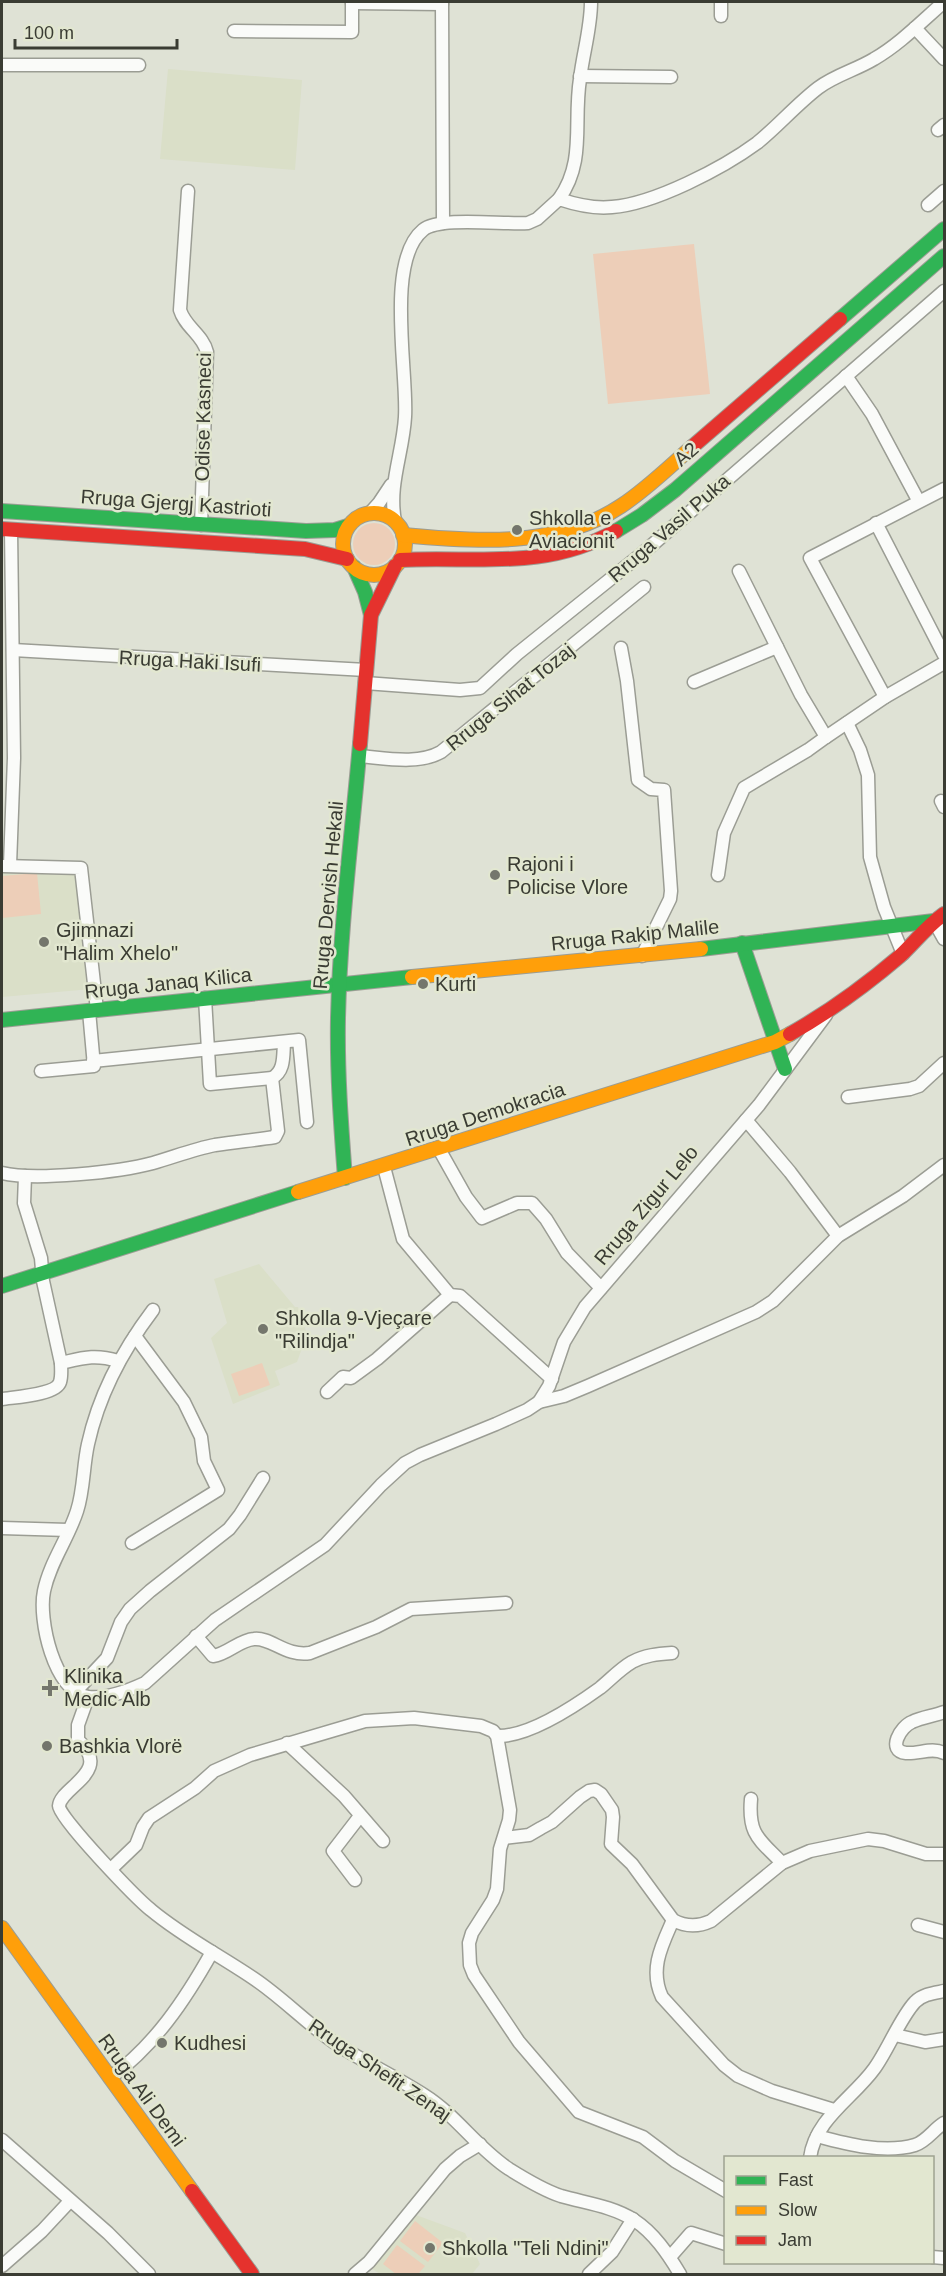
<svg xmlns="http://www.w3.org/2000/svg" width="946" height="2276" viewBox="0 0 946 2276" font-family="Arial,sans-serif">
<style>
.built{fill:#dadfc8}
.green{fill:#edceb8}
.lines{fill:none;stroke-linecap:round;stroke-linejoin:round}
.street-casing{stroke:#9b9d94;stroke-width:15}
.fast-casing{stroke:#9b9d94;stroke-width:16}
.slow-casing{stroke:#9b9d94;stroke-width:16}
.jam-casing{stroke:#9b9d94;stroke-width:16}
.street{stroke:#fafbf9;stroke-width:12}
.fast{stroke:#30b455;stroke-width:14}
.slow{stroke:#ff9f0a;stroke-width:14}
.jam{stroke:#e5322d;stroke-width:14}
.poi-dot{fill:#74766c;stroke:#e2e7d0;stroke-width:2}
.labels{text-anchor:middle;stroke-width:5;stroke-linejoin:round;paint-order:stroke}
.street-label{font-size:20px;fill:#3a3c33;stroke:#e2e7d0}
.poi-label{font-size:20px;fill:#3a3c33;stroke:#e2e7d0;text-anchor:start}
</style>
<rect width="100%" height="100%" fill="#dfe2d5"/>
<g class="built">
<polygon points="168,69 302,80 295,170 160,159"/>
<polygon points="2,871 76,874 91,989 2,997"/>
<polygon points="259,1264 295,1307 298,1307 307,1334 297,1362 275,1371 280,1385 233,1404 211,1338 227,1323 214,1279"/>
<polygon points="416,2215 465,2233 480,2264 472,2274 380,2274 371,2268"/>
</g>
<g class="green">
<polygon points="694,244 710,394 608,404 593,254"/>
<circle cx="374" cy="544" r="21"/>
<polygon points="37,873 41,914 2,918 2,876"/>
<polygon points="262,1363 270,1385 239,1396 231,1374"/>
<polygon points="415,2221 443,2243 428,2262 400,2241"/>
<polygon points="397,2245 425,2266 418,2274 396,2274 383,2264"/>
</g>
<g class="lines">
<defs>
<g id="street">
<polyline points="442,2 443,223"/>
<polyline points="721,2 721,16"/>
<polyline points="352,3 442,4"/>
<polyline points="915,28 944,59"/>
<polyline points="234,31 352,32 352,2"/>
<polyline points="2,65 139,65"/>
<polyline points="580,76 671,77"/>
<polyline points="938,130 944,125"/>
<path d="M188 191 180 310C185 327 203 335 207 352L201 525"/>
<path d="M559 199C586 161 573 123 580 79 583 53 591 28 591 2"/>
<polyline points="928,205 944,191"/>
<polyline points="846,376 872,414 918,500"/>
<polyline points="370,513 379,503 391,485"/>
<path d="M395 521C388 485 403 453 405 417 408 373 385 261 423 230 440 216 504 225 528 223L537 219 559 199C577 205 594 209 612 207 654 204 723 168 757 143 778 126 796 105 818 88 835 75 856 70 874 59 900 44 922 21 944 2"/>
<polyline points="876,523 944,655"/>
<polyline points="739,571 801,695 826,737 885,697 944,663"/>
<polyline points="621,648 627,681 638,780 651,789 664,790 671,891 670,899 642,956"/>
<polyline points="13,650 366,670"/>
<polyline points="694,682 777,647"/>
<polyline points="365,683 460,690 480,688 517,654 644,552 944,291"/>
<polyline points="885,697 810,558 944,489"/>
<polyline points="847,723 860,750 868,775 870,857 884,907 903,954"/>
<path d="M359 756C385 758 418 765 441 752L644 587"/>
<polyline points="941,801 944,807"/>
<polyline points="10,865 14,758 11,530"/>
<polyline points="3,866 81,868 97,1010"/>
<polyline points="718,875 724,833 744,788 808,750 826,737"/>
<polyline points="934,921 944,939"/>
<path d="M205 998 210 1084 272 1078C285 1071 283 1056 284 1042"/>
<polyline points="93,1061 299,1040 307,1122"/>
<polyline points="41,1071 94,1066 89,1011"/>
<polyline points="848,1097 910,1089 919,1086 944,1063"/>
<polyline points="746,1120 790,1172 838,1236"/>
<polyline points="439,1149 466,1197 482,1218 517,1203 532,1203 546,1219 567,1253 601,1288"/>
<polyline points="384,1167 403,1239 450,1295 460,1296 552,1379"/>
<path d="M2 1173C34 1181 120 1172 153 1163 174 1157 194 1149 215 1145 235 1142 255 1140 275 1137L278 1131 272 1078"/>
<polyline points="25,1176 24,1203 41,1258 43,1281 61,1363"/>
<path d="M153 1310C122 1351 99 1394 88 1444 83 1466 84 1490 77 1511 68 1539 50 1562 44 1591 38 1619 54 1692 88 1697 106 1699 130 1690 145 1683L215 1620 325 1545 381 1485 405 1463 420 1455 496 1424 527 1410 539 1402 564 1396 588 1386 756 1312 773 1301 838 1236 903 1196 944 1165"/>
<polyline points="327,1392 343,1377 351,1378 377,1359 450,1295"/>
<path d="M2 1399C14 1397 56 1395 60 1382 62 1376 61 1368 61 1363 83 1358 95 1354 118 1361"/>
<polyline points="539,1402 549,1386 564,1342 585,1307 759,1105 826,1015"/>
<polyline points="2,1528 68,1530"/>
<polyline points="132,1543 218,1490 204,1461 201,1437 184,1402 135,1336"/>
<path d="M196 1636 213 1656C228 1654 239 1640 254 1639 271 1637 286 1657 310 1653L376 1627 411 1609 506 1603"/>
<polyline points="76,1691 107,1658 121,1622 130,1609 150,1591 229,1529 240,1515 263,1478"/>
<path d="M88 1697 78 1725V1740C114 1772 60 1787 59 1806 59 1818 137 1899 151 1910 182 1936 219 1955 253 1978 283 1998 308 2025 338 2045 366 2063 396 2077 424 2095 456 2115 477 2148 509 2169 525 2179 543 2190 561 2196 585 2203 612 2206 634 2220 654 2233 668 2254 680 2274"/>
<path d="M944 1712C934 1716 922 1717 912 1722 901 1726 886 1751 906 1753 919 1754 932 1747 944 1753"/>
<path d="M497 1736C528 1737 575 1706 600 1688 611 1679 620 1669 632 1662 645 1655 658 1654 672 1653"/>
<polyline points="287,1743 344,1796 383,1841"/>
<path d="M751 1799C748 1835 759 1839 782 1863"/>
<path d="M504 1838 529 1835 541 1828 552 1822 580 1797 589 1791 595 1790 601 1794 612 1810 613 1817 611 1844 632 1864 673 1920C686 1927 698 1927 711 1921L782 1863 810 1851 868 1839 884 1841 926 1854H944"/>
<polyline points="111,1869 136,1845 143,1827 149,1818 195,1788 214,1771 250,1755 365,1721 414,1718 481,1726 493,1731 497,1736 510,1810 509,1820 500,1849 497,1889 493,1900 472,1933 469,1943 470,1965 474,1975 519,2042 579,2112 643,2137 675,2161 726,2191"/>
<polyline points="355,1880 333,1851 360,1816"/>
<path d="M673 1920C662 1945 649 1969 662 1997L724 2065 738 2076 772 2091 834 2110"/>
<polyline points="918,1925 944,1932"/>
<polyline points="895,2035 925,2042 944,2039"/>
<path d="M110 2078C155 2045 185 2000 212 1952"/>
<path d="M817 2136C847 2144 884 2154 915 2145 926 2142 934 2129 944 2123"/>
<polyline points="2,2140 108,2233 149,2274"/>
<path d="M810 2158C815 2119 853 2098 874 2069 888 2050 900 2018 915 2002 923 1994 934 1993 944 1991"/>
<polyline points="670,2257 691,2233 726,2244"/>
<polyline points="932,2257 944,2258"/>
<polyline points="2,2266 42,2231 70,2201"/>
<polyline points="355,2274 369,2262 445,2169 460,2156 480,2144"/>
<polyline points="589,2274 612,2252 633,2219"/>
</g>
<g id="fast">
<polyline points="840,319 944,229"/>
<polyline points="2,511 306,531 335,530 348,526"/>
<polyline points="616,531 642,515 675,490 944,256"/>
<polyline points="354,567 365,592 371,615"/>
<polyline points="742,943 785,1069"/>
<polyline points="701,949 934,921"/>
<polyline points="2,1020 412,977"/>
<path d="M345 1178C341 1125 337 1072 338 1018 340 927 352 835 360 744"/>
<polyline points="2,1286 298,1192"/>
</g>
<g id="slow">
<circle cx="374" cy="544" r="31"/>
<path d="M403 535C475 542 558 548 621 506 647 489 669 467 692 447"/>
<polyline points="412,977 701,949"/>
<polyline points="298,1192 775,1042 790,1034"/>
<polyline points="2,1928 192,2191"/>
</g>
<g id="jam">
<polyline points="692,447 840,319"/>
<polyline points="2,529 305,549 347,559"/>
<path d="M400 560C478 556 543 571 616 531"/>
<polyline points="360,744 371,615 395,566"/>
<path d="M790 1034C829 1012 866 985 900 956 915 942 927 926 944 914"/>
<polyline points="192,2191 252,2274"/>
</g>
</defs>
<use href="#street" class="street-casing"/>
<use href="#fast" class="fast-casing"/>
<use href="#slow" class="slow-casing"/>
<use href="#jam" class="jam-casing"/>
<use href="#street" class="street"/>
<use href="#fast" class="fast"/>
<use href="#slow" class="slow"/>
<use href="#jam" class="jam"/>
</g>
<g class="poi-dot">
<circle cx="517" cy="530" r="6"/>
<circle cx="495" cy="875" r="6"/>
<circle cx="44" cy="942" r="6"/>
<circle cx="423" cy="984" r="6"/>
<circle cx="263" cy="1329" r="6"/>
<path d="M47 1679h6v6h6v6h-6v6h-6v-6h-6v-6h6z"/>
<circle cx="47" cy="1746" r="6"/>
<circle cx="162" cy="2043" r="6"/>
<circle cx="430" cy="2248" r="6"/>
</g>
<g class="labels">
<g class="street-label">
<text transform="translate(203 417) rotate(-89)" y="7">Odise Kasneci</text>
<text transform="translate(686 454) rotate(-41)" y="7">A2</text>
<text transform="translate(176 503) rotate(4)" y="7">Rruga Gjergj Kastrioti</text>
<text transform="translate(669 528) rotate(-41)" y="7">Rruga Vasil Puka</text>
<text transform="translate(190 661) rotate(3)" y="7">Rruga Haki Isufi</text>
<text transform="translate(510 697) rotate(-39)" y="7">Rruga Sihat Tozaj</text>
<text transform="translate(328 895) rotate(-85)" y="7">Rruga Dervish Hekali</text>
<text transform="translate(635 935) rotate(-6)" y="7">Rruga Rakip Malile</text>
<text transform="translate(168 983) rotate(-6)" y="7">Rruga Janaq Kilica</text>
<text transform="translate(485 1114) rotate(-18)" y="7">Rruga Demokracia</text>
<text transform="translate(646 1205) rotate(-50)" y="7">Rruga Zigur Lelo</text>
<text transform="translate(380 2070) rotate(34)" y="7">Rruga Shefit Zenaj</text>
<text transform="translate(142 2090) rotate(54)" y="7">Rruga Ali Demi</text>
</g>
<g class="poi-label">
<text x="529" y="525">Shkolla e<tspan x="529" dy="23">Aviacionit</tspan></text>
<text x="507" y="871">Rajoni i<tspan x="507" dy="23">Policise Vlore</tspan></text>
<text x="56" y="937">Gjimnazi<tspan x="56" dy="23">"Halim Xhelo"</tspan></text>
<text x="435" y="991">Kurti</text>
<text x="275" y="1325">Shkolla 9-Vjeçare<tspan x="275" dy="23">"Rilindja"</tspan></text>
<text x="64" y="1683">Klinika<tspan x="64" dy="23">Medic Alb</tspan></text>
<text x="59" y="1753">Bashkia Vlorë</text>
<text x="174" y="2050">Kudhesi</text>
<text x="442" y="2255">Shkolla "Teli Ndini"</text>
</g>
</g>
<rect width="946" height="2276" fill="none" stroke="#3a3c33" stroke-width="6"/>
<rect x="724" y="2156" width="210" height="108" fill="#e2e7d0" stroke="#9fa391" stroke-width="1.5"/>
<rect x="736" y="2176" width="30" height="9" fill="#30b455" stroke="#9fa391" stroke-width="1.5"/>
<text x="778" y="2186" font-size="18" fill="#3a3c33">Fast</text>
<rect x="736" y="2206" width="30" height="9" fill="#ff9f0a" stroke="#9fa391" stroke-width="1.5"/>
<text x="778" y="2216" font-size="18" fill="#3a3c33">Slow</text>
<rect x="736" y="2236" width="30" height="9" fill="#e5322d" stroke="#9fa391" stroke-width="1.5"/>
<text x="778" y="2246" font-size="18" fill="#3a3c33">Jam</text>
<path d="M15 39v9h162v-9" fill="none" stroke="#3a3c33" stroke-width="3"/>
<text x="24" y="39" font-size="18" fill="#3a3c33" stroke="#e2e7d0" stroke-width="4.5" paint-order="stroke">100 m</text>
</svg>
